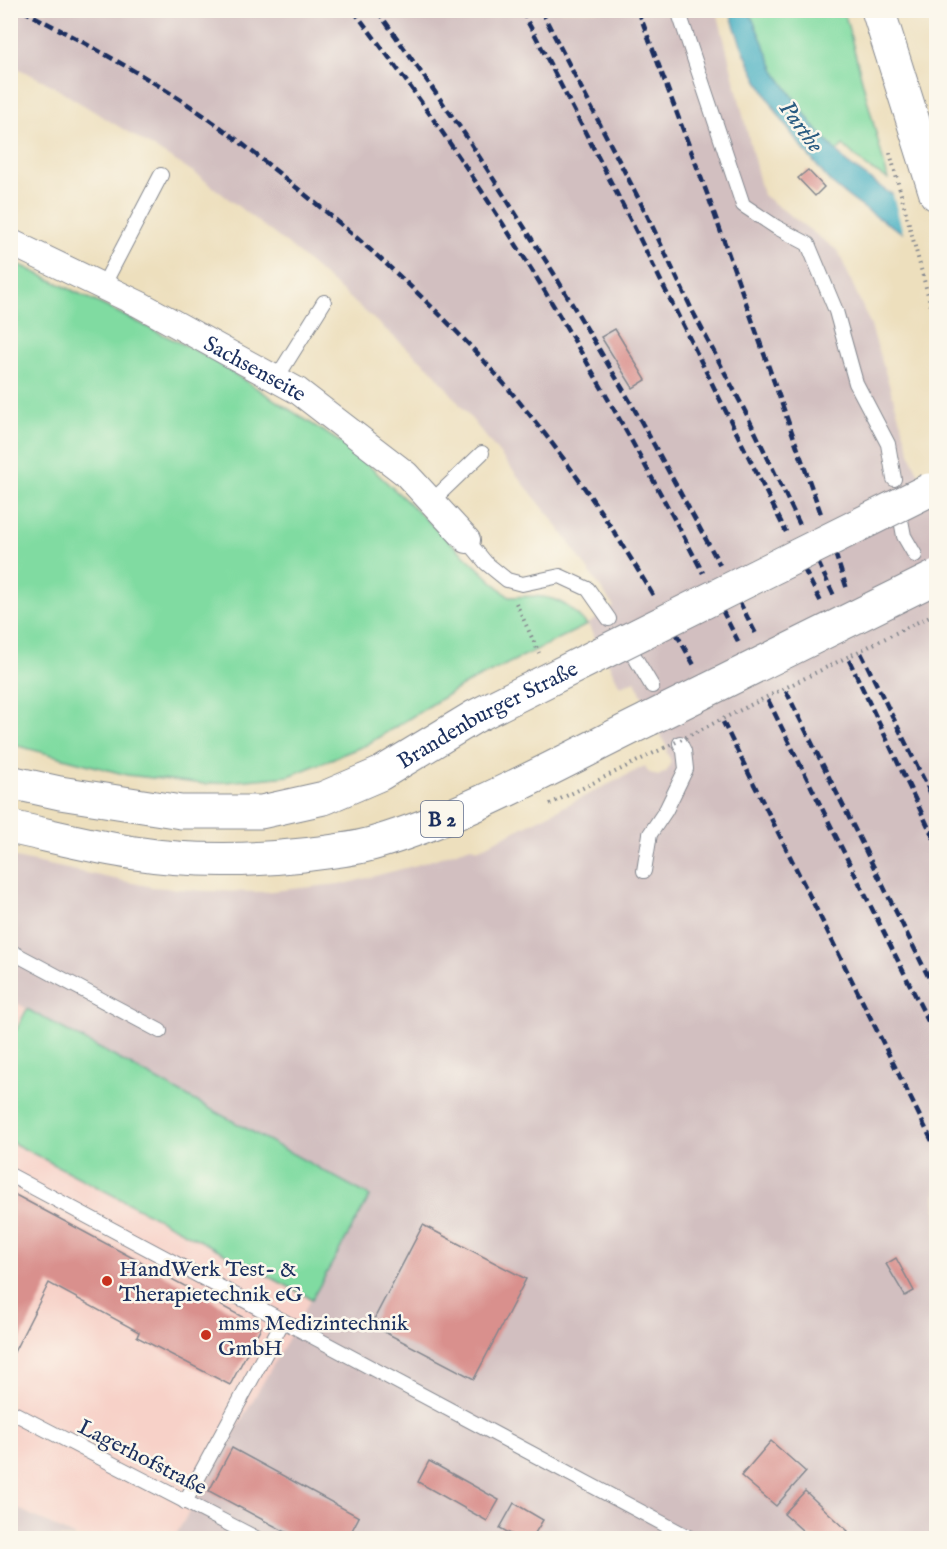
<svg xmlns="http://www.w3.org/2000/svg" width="947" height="1549" viewBox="0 0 947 1549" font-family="'IM FELL English',serif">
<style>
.built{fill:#f7d1c8}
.industrial{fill:#d2bfc0}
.green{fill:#80dba1;stroke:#4e8580;stroke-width:1.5}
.water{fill:#43aec1;stroke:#2f6e90;stroke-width:1.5}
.pier{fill:#eddfbd}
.building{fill:#d9908d}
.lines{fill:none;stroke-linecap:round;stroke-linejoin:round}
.service-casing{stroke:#84878e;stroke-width:16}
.minor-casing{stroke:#84878e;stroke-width:28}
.primary-casing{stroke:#84878e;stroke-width:35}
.path{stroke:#84878e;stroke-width:4;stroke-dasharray:1.5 4.5;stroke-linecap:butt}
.service{stroke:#fff;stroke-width:14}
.minor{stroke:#fff;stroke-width:26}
.primary{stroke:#fff;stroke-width:33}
.rail{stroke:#1b2f5e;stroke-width:4.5;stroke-dasharray:9 4.5;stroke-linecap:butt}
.primary-bridge-casing{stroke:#84878e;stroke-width:35;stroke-linecap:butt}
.path-bridge{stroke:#84878e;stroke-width:4;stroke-dasharray:1.5 4.5;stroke-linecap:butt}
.primary-bridge{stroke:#fff;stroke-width:33}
.poi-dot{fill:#c8321e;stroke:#fbf7ec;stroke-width:2}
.labels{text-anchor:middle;stroke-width:5;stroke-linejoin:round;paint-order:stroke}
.shield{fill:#fbf7ec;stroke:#5e6b89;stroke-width:1.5}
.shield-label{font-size:21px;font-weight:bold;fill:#1b2f5e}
.street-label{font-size:22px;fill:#1b2f5e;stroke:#fbf7ec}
.poi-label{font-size:22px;fill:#1b2f5e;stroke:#fbf7ec;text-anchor:start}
.water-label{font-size:24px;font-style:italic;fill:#295b81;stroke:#fbf7ec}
</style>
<rect width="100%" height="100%" fill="#fbf7ec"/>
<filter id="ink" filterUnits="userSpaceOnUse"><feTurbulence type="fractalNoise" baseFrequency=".0167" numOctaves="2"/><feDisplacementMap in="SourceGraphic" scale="12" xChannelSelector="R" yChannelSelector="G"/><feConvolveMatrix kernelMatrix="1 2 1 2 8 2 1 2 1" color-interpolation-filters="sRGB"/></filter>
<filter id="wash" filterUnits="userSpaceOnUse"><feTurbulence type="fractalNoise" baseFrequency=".008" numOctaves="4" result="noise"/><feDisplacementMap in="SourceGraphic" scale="24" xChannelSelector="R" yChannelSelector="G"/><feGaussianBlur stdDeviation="1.35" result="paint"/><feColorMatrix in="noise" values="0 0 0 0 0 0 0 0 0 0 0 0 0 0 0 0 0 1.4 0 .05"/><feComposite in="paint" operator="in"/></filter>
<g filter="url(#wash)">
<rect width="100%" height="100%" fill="#eddfbd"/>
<g class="built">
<polygon points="11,1000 27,1009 11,1040"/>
<polygon points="10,1142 312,1299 174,1538 77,1538 11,1505"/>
</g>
<g class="industrial">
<polygon points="11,11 717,11 763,195 838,251 871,326 913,462 936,511 936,530 932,538 936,548 936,1538 174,1538 370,1196 11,1000 11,857 152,887 208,891 263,892 348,883 417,865 471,847 479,849 645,766 648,772 658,776 667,771 671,761 666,751 668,750 635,681 620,686 588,624 614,607 553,520 432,370 291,247 195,173 44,81 11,65"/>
<polygon points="11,1505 77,1538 11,1538"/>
</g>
<g class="green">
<polygon points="749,11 844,11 888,179 868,168 843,145 836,152 814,127 776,73"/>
<path d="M10 260 205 355 351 449 509 597C545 595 562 595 587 625L460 687 366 745 289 776 205 784 127 775 11 744Z"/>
<polygon points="27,1009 370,1196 312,1299 11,1142 11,1040"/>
</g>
<path class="water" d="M730 11H749L776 73 814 127 846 162 888 192 926 209 919 242C893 228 857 205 835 186 827 180 821 170 814 162 777 118 745 66 730 11Z"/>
<polygon class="pier" points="892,191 936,210 936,251 904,237"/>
<g id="blocks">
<g class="building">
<polygon points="808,170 824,187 815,196 798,178"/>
<polygon points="615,329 646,380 633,388 601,337"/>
<polygon points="10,1192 261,1327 230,1385 137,1337 139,1332 49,1283 10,1360"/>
<polygon points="423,1225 526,1279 474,1379 371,1325"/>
<polygon points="896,1258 914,1291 905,1296 886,1264"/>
<polygon points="771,1441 806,1472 776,1506 741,1476"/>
<polygon points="232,1448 359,1517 348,1538 297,1538 209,1491"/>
<polygon points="429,1461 499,1500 487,1521 418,1482"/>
<polygon points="805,1491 848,1531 841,1538 811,1538 784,1514"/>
<polygon points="514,1503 543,1520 532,1538 518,1538 500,1528"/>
</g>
</g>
</g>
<g filter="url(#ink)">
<use href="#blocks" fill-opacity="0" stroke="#84878e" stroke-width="1.5"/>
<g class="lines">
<defs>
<g id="service">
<polyline points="678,10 743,205 776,227 808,244 836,311 856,383 888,444 894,479"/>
<polyline points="103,286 161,175"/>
<polyline points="276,379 324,302"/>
<polyline points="432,501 482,453"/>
<polyline points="901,520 904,536 915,555"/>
<polyline points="467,540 486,563 507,580 522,584 560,576 588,589 609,619"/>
<polyline points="633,654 652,686"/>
<polyline points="644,871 650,834 666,810 686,769 684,751 680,743"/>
<polyline points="10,951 160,1031"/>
<polyline points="10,1175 690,1538"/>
<polyline points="10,1411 256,1538"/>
<polyline points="185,1502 283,1321"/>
</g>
<g id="minor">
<path id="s1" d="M10 242 139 304 298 391 406 474 467 540"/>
</g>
<g id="primary">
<polyline points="878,10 936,194"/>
<path id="s2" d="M10 782 60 793 181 812H261L324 798 380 774 474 717 600 654"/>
<path d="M10 827C52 836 93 847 135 853 191 862 248 861 303 855 327 852 352 850 375 843 471 814 559 763 649 719"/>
</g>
</defs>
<use href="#service" class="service-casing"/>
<use href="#minor" class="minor-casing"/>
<use href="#primary" class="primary-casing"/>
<g class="path">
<polyline points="890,153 936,325"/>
<polyline points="516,603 539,653"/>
<polyline points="550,804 664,748"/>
</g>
<use href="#service" class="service"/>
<use href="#minor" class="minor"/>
<use href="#primary" class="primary"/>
<g class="rail">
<path d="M22 10C85 43 148 76 206 117 236 138 264 161 292 184 348 229 403 277 454 329 532 409 598 501 654 597"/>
<path d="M353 10C489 185 600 378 703 573"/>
<polyline points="377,10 464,133 553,272 631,403 720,565"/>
<polyline points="521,10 535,35 631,221 786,532"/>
<polyline points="541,10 647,215 693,312 746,413 800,525"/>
<polyline points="638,10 708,196 821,514"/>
<polyline points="835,553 847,589"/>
<polyline points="818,562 834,596"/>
<polyline points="804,569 821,602"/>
<polyline points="739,601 756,634"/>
<polyline points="722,610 739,643"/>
<polyline points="676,633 694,665"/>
<polyline points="861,653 936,804"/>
<polyline points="849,660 936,843"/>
<polyline points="786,691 936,992"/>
<polyline points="768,700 936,1037"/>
<polyline points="723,722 936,1149"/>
</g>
<defs>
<g id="primary-bridge">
<polyline points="600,654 929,490"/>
<polyline points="649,719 936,577"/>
</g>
</defs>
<use href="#primary-bridge" class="primary-bridge-casing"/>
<polyline class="path-bridge" points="664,748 936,613"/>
<use href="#primary-bridge" class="primary-bridge"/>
</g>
</g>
<g class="poi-dot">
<circle cx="107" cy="1281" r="6"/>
<circle cx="206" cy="1335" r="6"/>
</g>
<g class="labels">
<rect class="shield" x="421" y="801" width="42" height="36" rx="4.5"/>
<g class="shield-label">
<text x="442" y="826">B 2</text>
</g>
<g class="street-label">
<text dy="8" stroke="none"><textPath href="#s1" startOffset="276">Sachsenseite</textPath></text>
<text dy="8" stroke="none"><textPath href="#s2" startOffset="502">Brandenburger Straße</textPath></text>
<text transform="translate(143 1456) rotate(27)" y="8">Lagerhofstraße</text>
</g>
<g class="poi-label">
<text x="119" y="1276">HandWerk Test- &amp;<tspan x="119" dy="25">Therapietechnik eG</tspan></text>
<text x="218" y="1330">mms Medizintechnik<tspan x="218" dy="25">GmbH</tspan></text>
</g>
<g class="water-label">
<text transform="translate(802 126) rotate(54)" y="8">Parthe</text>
</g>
</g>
<rect width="947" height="1549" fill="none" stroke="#fbf7ec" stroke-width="36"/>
</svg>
